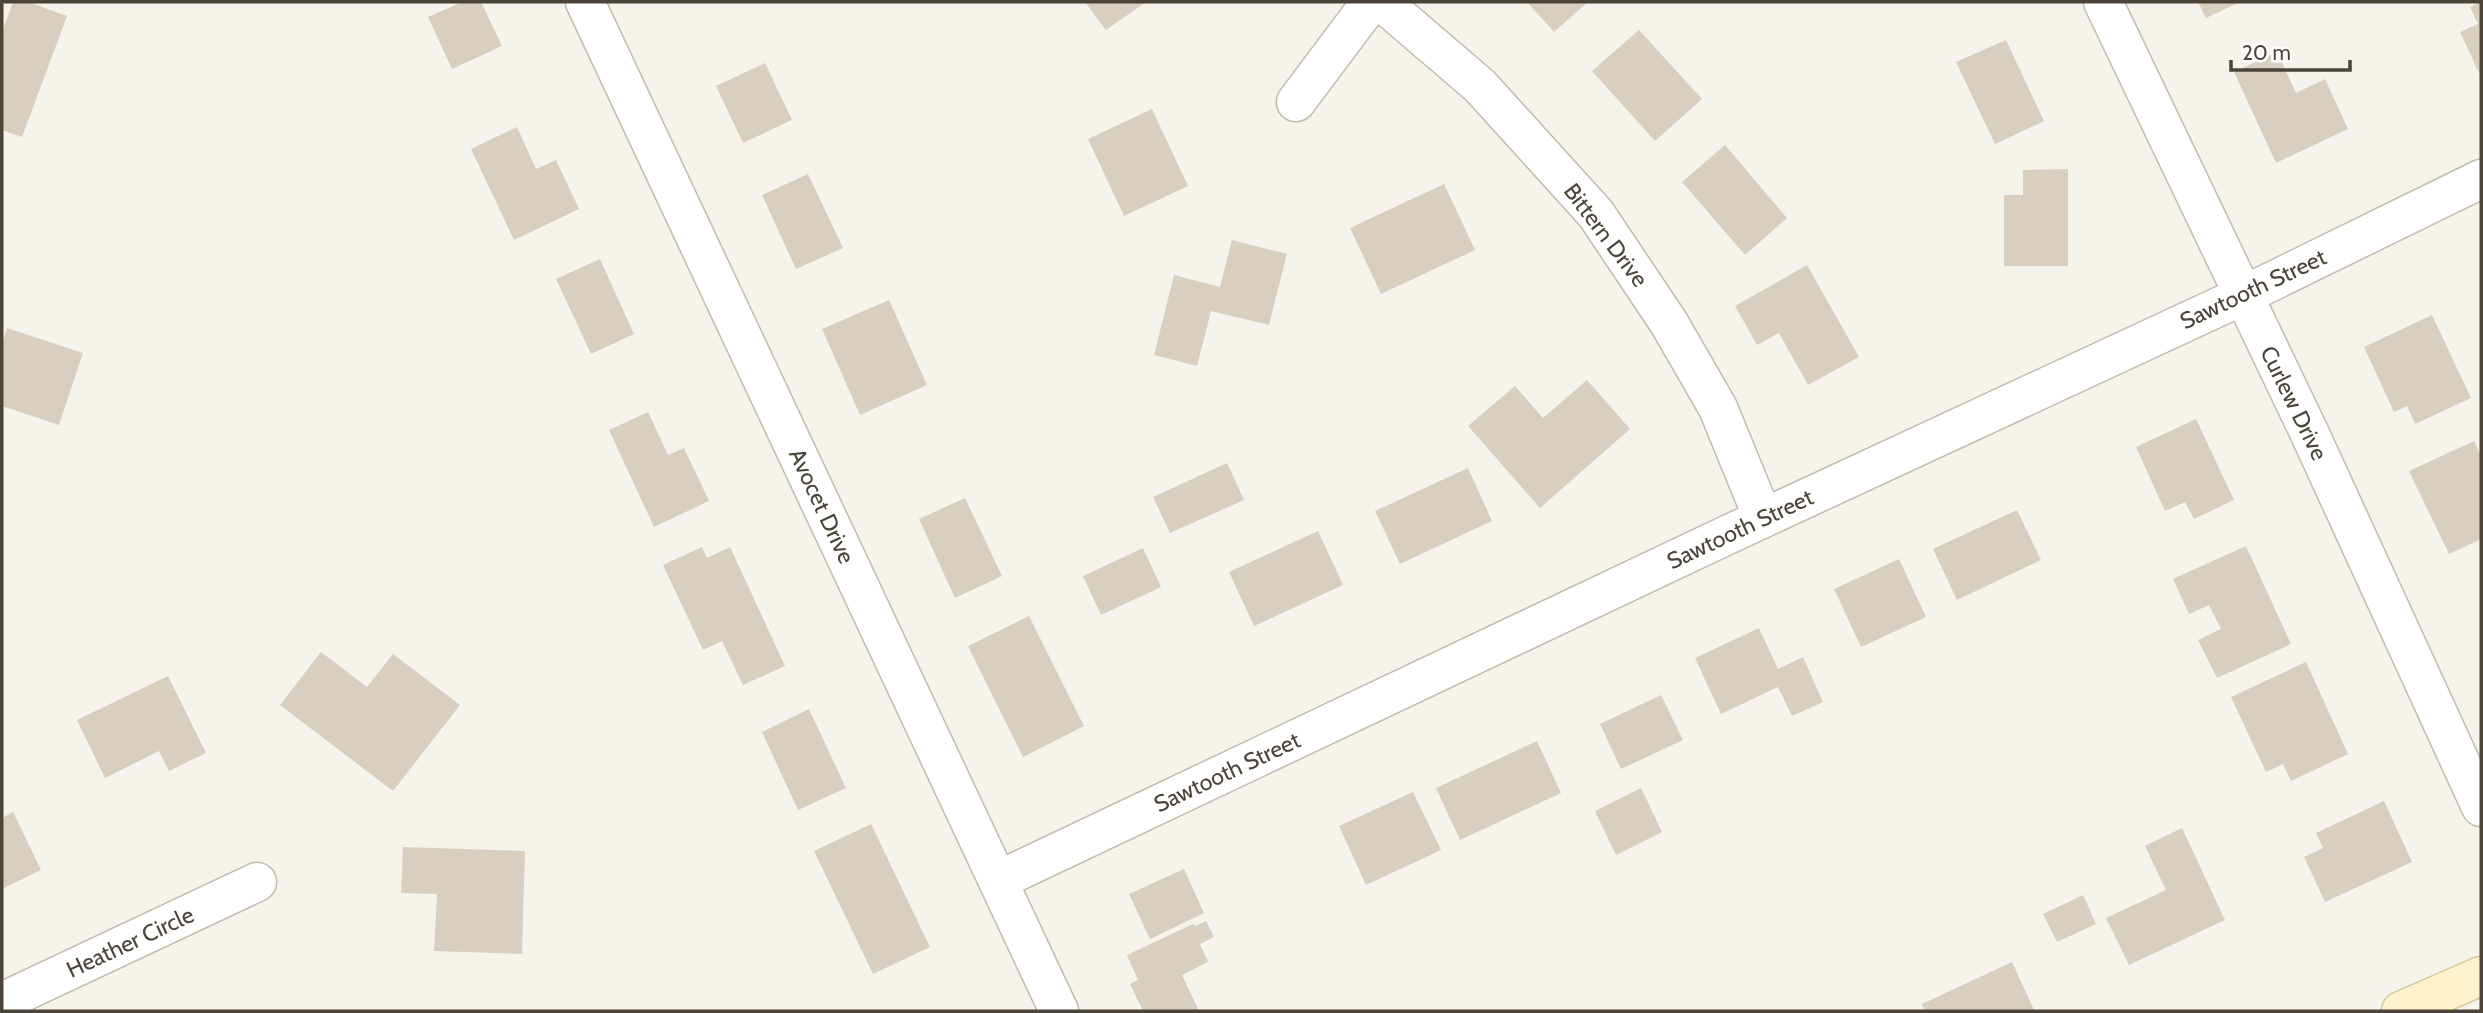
<svg xmlns="http://www.w3.org/2000/svg" width="2483" height="1013" viewBox="0 0 2483 1013" font-family="Cabin,sans-serif">
<style>
.building{fill:#d8cfc1}
.lines{fill:none;stroke-linecap:round;stroke-linejoin:round}
.minor-casing{stroke:#c2bbae;stroke-width:41}
.secondary-casing{stroke:#d6c79b;stroke-width:41}
.minor{stroke:#fff;stroke-width:38}
.secondary{stroke:#fff3cd;stroke-width:38}
.labels{text-anchor:middle;stroke-width:5;stroke-linejoin:round;paint-order:stroke}
.street-label{font-size:23px;fill:#4b4439;stroke:#fff}
</style>
<rect width="100%" height="100%" fill="#f6f3ec"/>
<g class="building">
<polygon points="13,2 28,2 67,16 22,137 2,130 2,32"/>
<polygon points="462,2 481,2 502,46 452,69 428,17"/>
<polygon points="1085,2 1146,2 1106,30"/>
<polygon points="1527,2 1588,2 1554,32"/>
<polygon points="2198,2 2240,2 2206,18"/>
<polygon points="2481,2 2481,72 2479,73 2460,32 2478,24 2470,7"/>
<polygon points="1639,30 1702,99 1655,141 1592,71"/>
<polygon points="2006,40 2044,121 1995,144 1956,62"/>
<polygon points="2277,52 2296,93 2325,79 2348,129 2276,163 2234,72"/>
<polygon points="765,63 792,120 743,143 716,86"/>
<polygon points="1152,109 1188,186 1124,216 1088,139"/>
<polygon points="517,127 536,169 556,160 579,209 514,240 471,149"/>
<polygon points="1725,145 1787,218 1745,255 1682,182"/>
<polygon points="2068,169 2068,266 2004,266 2004,195 2023,195 2023,170"/>
<polygon points="808,174 843,248 796,269 762,195"/>
<polygon points="1444,184 1475,250 1381,294 1350,228"/>
<polygon points="1232,240 1287,254 1269,325 1211,311 1197,366 1154,355 1174,275 1220,287"/>
<polygon points="600,259 634,334 591,354 556,279"/>
<polygon points="1807,265 1859,357 1808,385 1779,333 1757,345 1735,306"/>
<polygon points="889,300 927,385 860,415 822,329"/>
<polygon points="2432,315 2471,398 2415,424 2407,406 2394,412 2364,347"/>
<polygon points="7,328 83,353 59,425 2,406 2,344"/>
<polygon points="1587,380 1630,429 1540,508 1468,426 1515,386 1543,418"/>
<polygon points="648,412 668,455 684,448 709,501 654,527 609,430"/>
<polygon points="2196,419 2234,500 2194,519 2185,502 2165,511 2136,447"/>
<polygon points="2474,441 2481,456 2481,539 2449,554 2409,471"/>
<polygon points="1227,463 1244,500 1170,533 1153,497"/>
<polygon points="1468,468 1492,521 1400,564 1375,511"/>
<polygon points="965,498 1002,576 955,598 919,519"/>
<polygon points="2017,510 2041,560 1957,600 1933,549"/>
<polygon points="1318,531 1343,585 1254,626 1229,572"/>
<polygon points="2246,546 2291,644 2217,678 2198,640 2221,629 2209,605 2189,614 2173,579"/>
<polygon points="702,547 707,558 730,547 785,666 743,685 722,641 703,650 663,565"/>
<polygon points="1143,548 1161,587 1101,615 1083,576"/>
<polygon points="1899,559 1926,617 1861,647 1834,589"/>
<polygon points="1029,616 1084,726 1023,757 968,646"/>
<polygon points="1759,628 1778,669 1803,657 1823,702 1792,716 1778,687 1721,714 1695,658"/>
<polygon points="321,652 367,687 393,654 460,705 393,791 280,705"/>
<polygon points="2306,662 2348,754 2291,781 2283,764 2266,772 2231,697"/>
<polygon points="168,676 206,753 169,771 159,751 105,778 77,720"/>
<polygon points="1661,695 1683,740 1621,769 1600,724"/>
<polygon points="809,709 846,788 798,810 762,732"/>
<polygon points="1537,741 1561,793 1460,840 1436,788"/>
<polygon points="1641,788 1662,832 1616,855 1595,811"/>
<polygon points="1413,792 1441,850 1366,885 1339,826"/>
<polygon points="2384,801 2412,862 2325,902 2304,857 2323,848 2316,833"/>
<polygon points="13,812 41,870 2,889 2,818"/>
<polygon points="871,824 930,947 873,974 814,851"/>
<polygon points="2182,828 2225,920 2129,965 2106,918 2166,890 2145,846"/>
<polygon points="403,847 525,851 522,954 434,951 437,894 401,893"/>
<polygon points="1184,869 1204,913 1150,939 1129,894"/>
<polygon points="2083,895 2096,924 2057,942 2043,914"/>
<polygon points="1206,921 1214,937 1200,944 1208,962 1182,975 1199,1011 1143,1011 1130,984 1138,980 1127,955 1193,924 1195,926"/>
<polygon points="2012,962 2034,1010 1925,1011 1922,1004"/>
</g>
<g class="lines">
<defs>
<g id="minor">
<polyline points="585,2 1059,1011"/>
<polyline points="1382,2 1480,86 1596,214 1669,323 1718,408 1763,518"/>
<polyline points="2103,2 2309,432 2481,807"/>
<polyline points="1296,102 1371,2"/>
<polyline points="999,880 1725,536 2242,296 2481,179"/>
<polyline points="2,1002 257,882"/>
</g>
<polyline id="secondary" points="2401,1011 2481,976"/>
</defs>
<use href="#minor" class="minor-casing"/>
<use href="#secondary" class="secondary-casing"/>
<use href="#minor" class="minor"/>
<use href="#secondary" class="secondary"/>
</g>
<g class="labels">
<g class="street-label">
<text transform="translate(1606 235) rotate(53)" y="8">Bittern Drive</text>
<text transform="translate(2253 289) rotate(-25)" y="8">Sawtooth Street</text>
<text transform="translate(2294 403) rotate(64)" y="8">Curlew Drive</text>
<text transform="translate(822 506) rotate(65)" y="8">Avocet Drive</text>
<text transform="translate(1740 529) rotate(-25)" y="8">Sawtooth Street</text>
<text transform="translate(1227 772) rotate(-25)" y="8">Sawtooth Street</text>
<text transform="translate(130 942) rotate(-25)" y="8">Heather Circle</text>
</g>
</g>
<rect width="2483" height="1013" fill="none" stroke="#4b4439" stroke-width="7"/>
<path d="M2231 60v10h119v-10" fill="none" stroke="#4b4439" stroke-width="3.5"/>
<text x="2242" y="60" font-size="21" fill="#4b4439" stroke="#ffffff" stroke-width="5" paint-order="stroke">20 m</text>
</svg>
